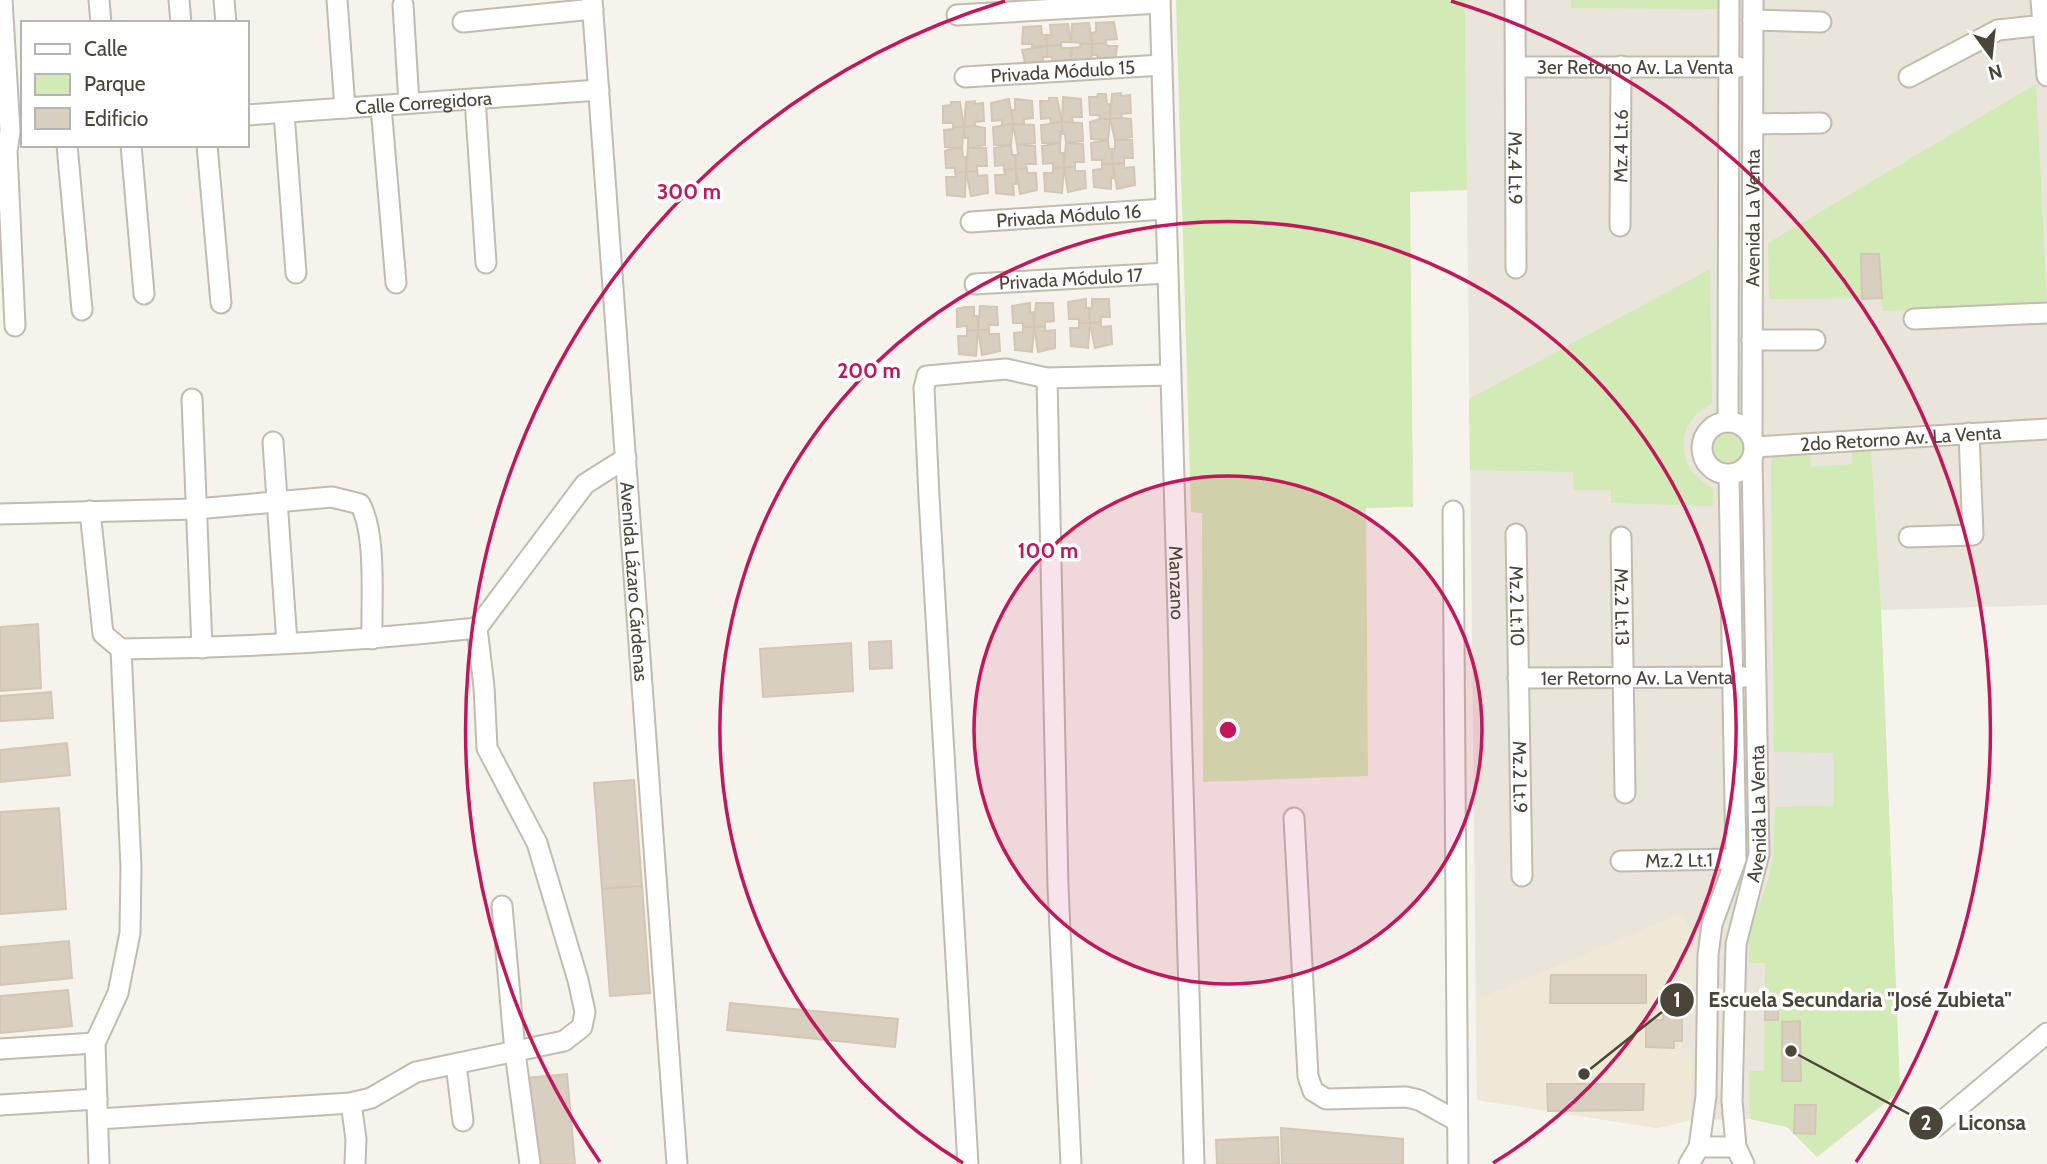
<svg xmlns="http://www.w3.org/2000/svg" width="2047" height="1164" viewBox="0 0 2047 1164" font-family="Cabin,sans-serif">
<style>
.residential{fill:#eae5da}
.industrial{fill:#e6e2dd}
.education{fill:#efe8d6}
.green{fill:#d2eab5}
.building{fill:#d8cfc1;stroke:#d3c7b4;stroke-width:2}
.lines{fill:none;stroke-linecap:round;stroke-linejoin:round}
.minor-casing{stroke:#c2bbae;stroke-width:23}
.minor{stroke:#fff;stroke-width:19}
.ring{fill:none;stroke:#c2185b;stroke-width:3.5}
.labels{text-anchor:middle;stroke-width:7;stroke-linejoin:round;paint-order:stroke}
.street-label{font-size:19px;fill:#4b4439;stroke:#fff}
.centre{fill:#c2185b;stroke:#fff;stroke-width:3.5}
.ring-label{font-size:21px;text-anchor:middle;font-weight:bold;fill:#c2185b;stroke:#fff;stroke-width:7;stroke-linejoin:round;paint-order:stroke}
.leader{fill:none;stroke:#4b4439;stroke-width:2.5}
.callout-dot{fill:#4b4439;stroke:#fff;stroke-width:2.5}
.mark-label{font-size:21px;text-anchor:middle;font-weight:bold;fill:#fff}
.callout-label{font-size:21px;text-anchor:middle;font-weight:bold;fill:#4b4439;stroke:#fff;stroke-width:7;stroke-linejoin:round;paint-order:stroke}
</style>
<rect width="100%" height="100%" fill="#f6f3ec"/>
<polygon class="residential" points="1465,0 2047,0 2047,605 1881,610 1900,1091 1817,1157 1787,1127 1750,1119 1691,1120 1657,1128 1477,1100"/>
<polygon class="industrial" points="1774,752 1833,753 1834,806 1775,807"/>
<polygon class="education" points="1682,913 1692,934 1692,987 1682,1003 1682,1047 1692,1048 1691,1120 1657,1128 1477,1100 1476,1000"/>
<g class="green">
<polygon points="1176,0 1465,0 1467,190 1410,192 1413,507 1366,508 1368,776 1203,782 1202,513 1191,512"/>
<polygon points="1571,0 1717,0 1717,9 1571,8"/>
<polygon points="2036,84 2047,304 1883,311 1881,298 1769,299 1768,243"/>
<path d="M1710 269 1712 403C1707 407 1702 409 1698 413 1680 428 1679 457 1695 475 1700 480 1707 484 1713 489V506L1611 503V490H1574L1573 472 1470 470 1469 399Z"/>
<circle cx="1728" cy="449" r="15"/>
<polygon points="1852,452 1871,452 1881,610 1900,1091 1817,1157 1787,1127 1750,1119 1749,1071 1764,1071 1765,963 1749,963 1749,934 1768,880 1773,857 1775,807 1834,806 1833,753 1774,752 1771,460 1773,457 1810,455 1811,467 1852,464"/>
</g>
<g class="building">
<polygon points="1114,22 1117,39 1106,40 1106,43 1092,44 1092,33 1096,32 1096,23"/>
<polygon points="1089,23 1092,44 1071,42 1072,24"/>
<polygon points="1068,24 1071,42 1061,42 1061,45 1047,46 1046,35 1051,35 1050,25"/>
<polygon points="1041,26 1042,35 1046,35 1047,46 1032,47 1032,44 1022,44 1023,27"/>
<polygon points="1106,43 1107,46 1117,46 1115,63 1098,64 1097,55 1093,55 1092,44"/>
<polygon points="1080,44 1092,44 1091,64 1073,65 1071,48 1081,47"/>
<polygon points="1061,45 1062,48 1071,48 1070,65 1052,66 1052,57 1047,57 1047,46"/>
<polygon points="1047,46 1047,57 1043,57 1043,67 1026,67 1022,50"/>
<polygon points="1121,93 1121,96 1130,95 1131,113 1121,114 1122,118 1110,119 1112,94"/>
<polygon points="1098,94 1106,94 1107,104 1110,104 1110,119 1100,119 1099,115 1090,115 1089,97 1097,97"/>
<polygon points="1063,97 1081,99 1082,117 1072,117 1073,122 1062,122"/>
<polygon points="1049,98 1057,98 1062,122 1051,123 1050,118 1041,119 1040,101 1049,101"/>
<polygon points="1009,99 1013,124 1002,125 1002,120 992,121 991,103"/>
<polygon points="1015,99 1032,101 1033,118 1024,119 1024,124 1013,124 1012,110 1015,110"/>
<polygon points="975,101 975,104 983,103 984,121 975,122 975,126 964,127 966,102"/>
<polygon points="951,102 960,102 964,127 953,127 953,123 943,123 943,106 951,105"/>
<polygon points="1122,118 1131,119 1132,137 1115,140 1110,119"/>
<polygon points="1100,119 1110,119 1108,140 1091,139 1090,122"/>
<polygon points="1062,122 1060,143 1042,143 1041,125"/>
<polygon points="1062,122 1082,123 1083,141 1066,143 1065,134 1062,134"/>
<polygon points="1013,124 1011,145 994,145 993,127"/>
<polygon points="1013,124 1034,125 1035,143 1017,145"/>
<polygon points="975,126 985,128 985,145 968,148 968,138 965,138 964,127"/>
<polygon points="953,127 964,127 962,148 945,147 944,130 953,129"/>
<polygon points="1108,140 1109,149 1112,149 1113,164 1102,164 1102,160 1092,160 1091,143"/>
<polygon points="1115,140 1132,140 1133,158 1124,158 1124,163 1113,164 1112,149 1115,149"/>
<polygon points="1060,143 1060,153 1063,153 1064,167 1053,168 1053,163 1043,164 1042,146"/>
<polygon points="1066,143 1083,144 1084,162 1075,162 1075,167 1064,167"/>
<polygon points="1011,145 1012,155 1015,155 1016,169 1004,170 1004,165 995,166 994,148"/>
<polygon points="1017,145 1035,146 1036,164 1026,164 1027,169 1016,169 1015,155 1018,155"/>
<polygon points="953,148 962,148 963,158 966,157 966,172 955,172 955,168 946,168 945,151"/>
<polygon points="968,148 986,148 987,166 977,166 977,171 966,172"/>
<polygon points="1124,163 1124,168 1134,167 1135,185 1117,189 1113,164"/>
<polygon points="1102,164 1113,164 1114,178 1111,178 1111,189 1094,187 1093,170 1102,169"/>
<polygon points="1064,167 1075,167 1075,171 1085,171 1086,188 1068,192"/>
<polygon points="1064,167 1062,193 1045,191 1044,173 1053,173 1053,168"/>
<polygon points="1016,169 1016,184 1013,184 1014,195 996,193 995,175 1005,175 1004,170"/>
<polygon points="1016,169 1027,169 1027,173 1036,173 1037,190 1020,194"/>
<polygon points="977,171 978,176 987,175 988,193 971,196 966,172"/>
<polygon points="955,172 966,172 965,197 947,195 946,177 956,177"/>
<polygon points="1861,254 1879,254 1882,298 1862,299"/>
<polygon points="1086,299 1086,308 1089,308 1090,323 1079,323 1079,319 1069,319 1068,302"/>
<polygon points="1092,299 1109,299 1110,317 1101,317 1101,322 1090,323 1089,308 1092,308"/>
<polygon points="1030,303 1030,313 1033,312 1034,327 1023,327 1023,323 1013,323 1012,306"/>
<polygon points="1036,303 1053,303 1054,321 1045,322 1045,326 1034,327"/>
<polygon points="980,306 997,307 998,325 989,325 989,330 978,330"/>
<polygon points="965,307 974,307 974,316 977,316 978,330 967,331 967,326 957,327 957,309"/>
<polygon points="1101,322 1101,327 1111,326 1112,344 1095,348 1090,323"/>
<polygon points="1079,323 1090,323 1088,348 1071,346 1070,328 1079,328"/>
<polygon points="1045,326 1045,331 1055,330 1055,348 1038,352 1034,327"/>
<polygon points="1023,327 1034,327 1032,352 1015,350 1014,333 1023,332"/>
<polygon points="978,330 989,330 989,334 999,334 1000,351 982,355"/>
<polygon points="978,330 976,356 959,354 958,336 967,336 967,331"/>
<polygon points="38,624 41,688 0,691 0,627"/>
<polygon points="891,641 892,668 870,669 869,642"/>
<polygon points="851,643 853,691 763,697 760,649"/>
<polygon points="51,692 53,718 0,721 0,696"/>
<polygon points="67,743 70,775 0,782 0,750"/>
<polygon points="634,780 642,886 602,889 594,783"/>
<polygon points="59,808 66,909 0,914 0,812"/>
<polygon points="642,886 650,993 610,996 602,889"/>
<polygon points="69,941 72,978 0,985 0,947"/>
<polygon points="1551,975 1646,975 1646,1003 1550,1003"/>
<polygon points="68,990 72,1026 0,1033 0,996"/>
<rect x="1765" y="1000" width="13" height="20"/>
<polygon points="730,1003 898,1019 895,1047 727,1030"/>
<polygon points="1663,1003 1682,1003 1682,1041 1674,1041 1674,1048 1646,1047 1646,1020 1663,1020"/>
<polygon points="1800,1021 1801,1081 1782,1081 1782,1022"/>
<polygon points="567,1074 575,1164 534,1164 526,1078"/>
<polygon points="1547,1084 1644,1084 1643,1110 1548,1111"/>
<polygon points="1795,1105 1816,1105 1815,1134 1794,1133"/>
<polygon points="1281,1128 1403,1139 1403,1164 1282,1164"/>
<polygon points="1278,1137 1279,1164 1217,1164 1216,1140"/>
</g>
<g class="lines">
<defs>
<g id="minor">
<polyline points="2,0 10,131 7,151 15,326"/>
<polyline points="99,0 101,23"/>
<polyline points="179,0 181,23"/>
<polyline points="224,0 226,23"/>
<polyline points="337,0 345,108"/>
<path id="s1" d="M592 0 677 1164"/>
<path id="s2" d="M1160 0 1194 1164"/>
<path id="s3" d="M1515 0 1516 268"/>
<polyline points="2041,0 2047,76"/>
<polyline points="403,5 409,103"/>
<polyline points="957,15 1160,3"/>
<polyline points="1753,20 1821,22"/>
<polyline points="463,22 593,9"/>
<path id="s4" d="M1516 67H1739"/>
<path id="s5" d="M965 77 1162 65"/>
<polyline points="1909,77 1998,30 2044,25"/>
<polyline points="475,99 486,263"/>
<polyline points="381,106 396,283"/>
<polyline points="284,113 296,273"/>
<path id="s6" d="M247 115 599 90"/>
<polyline points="1753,124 1821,123"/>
<polyline points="67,145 82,310"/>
<polyline points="131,145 144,294"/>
<polyline points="207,145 221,303"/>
<path id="s7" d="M971 222 1165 209"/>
<path id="s8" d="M1620 226 1621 66"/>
<path id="s9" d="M975 284 1167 273"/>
<polyline points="1914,319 2047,313"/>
<polyline points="1752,340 1815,340"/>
<polyline points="1047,378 1058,887 1071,1164"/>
<polyline points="192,399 202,648"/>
<circle cx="1728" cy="448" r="26"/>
<polyline points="1728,422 1729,0"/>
<path id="s10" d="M1752 437 1753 0"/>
<polyline points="273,442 287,643"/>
<path id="s11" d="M1754 447 2047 429"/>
<path d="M90 511 103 634 121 649C240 648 358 641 477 628L585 484 626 458"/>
<polyline points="1453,511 1458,1164"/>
<path d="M0 514 196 509 332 497 360 504C377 534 371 603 372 639"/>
<path id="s12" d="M1516 534 1522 876"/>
<path id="s13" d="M1621 537 1625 793"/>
<polyline points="1909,537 1973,535 1969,433"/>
<path id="s14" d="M1518 678 1744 677"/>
<polyline points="1294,818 1308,1076 1313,1091 1326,1099 1406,1097 1419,1100 1457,1121"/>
<path id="s15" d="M1621 861 1736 859"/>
<polyline points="502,906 515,1052 530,1164"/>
<polyline points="0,1049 95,1043"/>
<polyline points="456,1064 463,1121"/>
<polyline points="351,1103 356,1139 355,1164"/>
<polyline points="0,1105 97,1099"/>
<polyline points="98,1119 351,1103 371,1098 416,1072 564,1041 582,1027 585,1012 578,980 537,843 487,748 484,687 477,628"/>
<polyline points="1935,1127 2047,1033"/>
<polyline points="1699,1147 1736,1147"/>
<polyline points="99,1164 95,1043 118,993 130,933 131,867 121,649"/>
<polyline points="968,1164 929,497 924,388 927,376 1006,369 1047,378 1170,375"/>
<polyline points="1689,1164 1699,1147 1706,1096 1708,955 1712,924 1736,859 1729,475"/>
<path id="s16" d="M1744 1164 1736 1147 1732 1101 1736 944 1759 854 1752 459"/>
</g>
</defs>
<use href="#minor" class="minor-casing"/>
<use href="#minor" class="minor"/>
</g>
<circle cx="1228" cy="730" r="254" fill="#c2185b" fill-opacity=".12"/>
<g class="ring">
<circle cx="1228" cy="730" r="254"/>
<path d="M963 1163A508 508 0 1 1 1493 1163"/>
<path d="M600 1162A762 762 0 0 1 1005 1M1451 1A762 762 0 0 1 1856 1162"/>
</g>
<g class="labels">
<g class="street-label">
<text dy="7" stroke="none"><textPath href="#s4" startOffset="119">3er Retorno Av. La Venta</textPath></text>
<text dy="7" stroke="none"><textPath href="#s5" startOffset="98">Privada Módulo 15</textPath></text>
<text dy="7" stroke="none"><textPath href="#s6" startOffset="177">Calle Corregidora</textPath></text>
<text dy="7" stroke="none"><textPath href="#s8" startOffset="80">Mz.4 Lt.6</textPath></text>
<text dy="7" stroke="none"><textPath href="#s3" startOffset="168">Mz.4 Lt.9</textPath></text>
<text dy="7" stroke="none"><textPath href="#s7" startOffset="98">Privada Módulo 16</textPath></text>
<text dy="7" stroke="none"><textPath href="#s10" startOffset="219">Avenida La Venta</textPath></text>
<text dy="7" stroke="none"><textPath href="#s9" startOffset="96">Privada Módulo 17</textPath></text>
<text dy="7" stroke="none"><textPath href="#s11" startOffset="147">2do Retorno Av. La Venta</textPath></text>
<text dy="7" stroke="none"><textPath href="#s1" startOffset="583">Avenida Lázaro Cárdenas</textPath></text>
<text dy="7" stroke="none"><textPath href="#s2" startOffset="583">Manzano</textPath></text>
<text dy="7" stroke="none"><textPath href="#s12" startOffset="72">Mz.2 Lt.10</textPath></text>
<text dy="7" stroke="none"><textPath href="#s13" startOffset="70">Mz.2 Lt.13</textPath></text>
<text dy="7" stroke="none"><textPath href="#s14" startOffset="119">1er Retorno Av. La Venta</textPath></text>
<text dy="7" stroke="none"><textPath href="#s12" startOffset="243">Mz.2 Lt.9</textPath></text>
<text dy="7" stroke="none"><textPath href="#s16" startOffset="355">Avenida La Venta</textPath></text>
<text dy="7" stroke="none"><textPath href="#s15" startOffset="58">Mz.2 Lt.1</textPath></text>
</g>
</g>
<circle cx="1228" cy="730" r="10" class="centre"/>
<g class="ring-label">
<text x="689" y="199">300 m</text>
<text x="869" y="378">200 m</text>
<text x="1048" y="558">100 m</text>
</g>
<path class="leader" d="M1584 1074L1677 1000M1791 1051L1926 1123"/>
<g class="callout-dot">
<circle cx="1584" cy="1074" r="7"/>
<circle cx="1791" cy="1051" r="7"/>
<circle cx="1677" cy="1000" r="18"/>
<circle cx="1926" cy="1123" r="18"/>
</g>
<g class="mark-label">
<text x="1677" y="1007">1</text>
<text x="1926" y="1130">2</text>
</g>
<g class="callout-label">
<text x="1860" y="1007">Escuela Secundaria "José Zubieta"</text>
<text x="1992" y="1130">Liconsa</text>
</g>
<rect x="21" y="21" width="228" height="126" fill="#ffffff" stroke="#b7b4b0" stroke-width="2"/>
<rect x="35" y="44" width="35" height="10" fill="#ffffff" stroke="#b7b4b0" stroke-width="2"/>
<text x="84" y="56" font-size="21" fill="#4b4439">Calle</text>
<rect x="35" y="74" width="35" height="21" fill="#d2eab5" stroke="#b7b4b0" stroke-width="2"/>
<text x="84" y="91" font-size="21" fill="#4b4439">Parque</text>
<rect x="35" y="108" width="35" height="21" fill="#d8cfc1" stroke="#b7b4b0" stroke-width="2"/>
<text x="84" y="126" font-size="21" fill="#4b4439">Edificio</text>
<g transform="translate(1991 56) rotate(165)" stroke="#ffffff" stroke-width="5" paint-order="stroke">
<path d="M0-5L12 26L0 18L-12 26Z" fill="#4b4439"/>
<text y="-10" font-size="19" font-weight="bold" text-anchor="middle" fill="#4b4439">N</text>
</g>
</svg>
